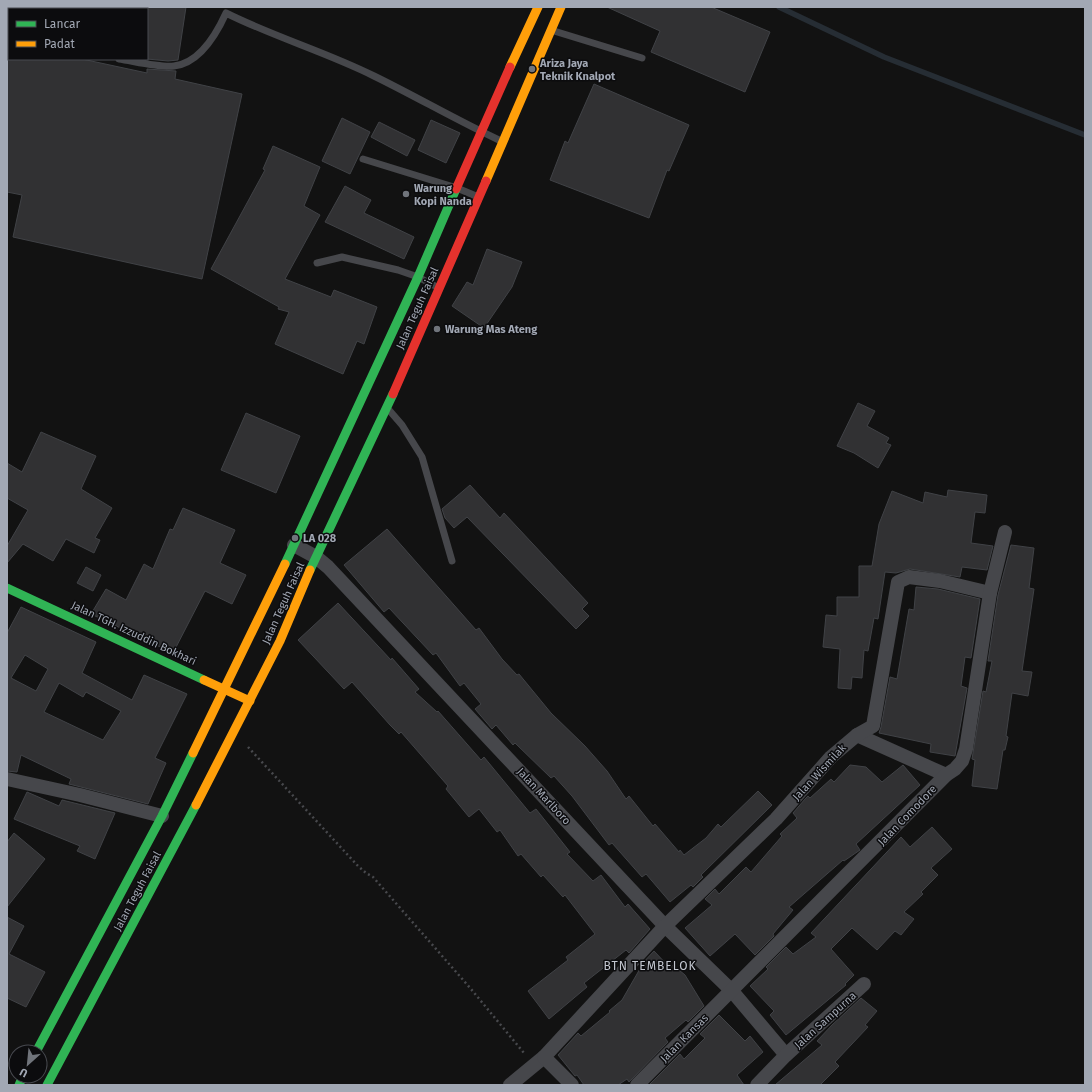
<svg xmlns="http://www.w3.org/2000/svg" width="1092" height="1092" viewBox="0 0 1092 1092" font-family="'Fira Sans',sans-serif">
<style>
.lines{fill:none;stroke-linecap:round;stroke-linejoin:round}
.stream{stroke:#262d34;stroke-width:5.5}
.building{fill:#313133;stroke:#404246;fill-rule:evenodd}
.path{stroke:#48494d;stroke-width:2.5;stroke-dasharray:2 3;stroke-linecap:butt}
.lane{stroke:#46474b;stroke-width:7}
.street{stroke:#46474b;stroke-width:14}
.fast{stroke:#30b455;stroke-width:9}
.slow{stroke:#ff9f0a;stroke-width:9}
.jam{stroke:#e5322d;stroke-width:9}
.poi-dot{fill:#70747b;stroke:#0c0c0e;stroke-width:1.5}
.labels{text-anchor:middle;stroke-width:3;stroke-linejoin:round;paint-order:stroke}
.poi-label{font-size:11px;font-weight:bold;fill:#a2a8b4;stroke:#0c0c0e;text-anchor:start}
.street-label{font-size:11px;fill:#a2a8b4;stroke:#0c0c0e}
.neighbourhood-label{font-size:12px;letter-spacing:1px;fill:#c3c7d0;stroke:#0c0c0e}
</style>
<rect width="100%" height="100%" fill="#121212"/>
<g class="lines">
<polyline class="stream" points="779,7 884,57 1085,135"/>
</g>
<g class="building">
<polygon points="147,7 186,7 178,60 168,61 147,59"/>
<polygon points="607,7 711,7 770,32 745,92 651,52 660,31"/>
<polygon points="7,59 82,59 147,73 147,69 176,71 175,79 242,94 202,279 13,237 22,195 7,192"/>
<polygon points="594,84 689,125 669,171 667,170 649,218 550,180 565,141 568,143"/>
<polygon points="342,118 370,132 350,174 322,161"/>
<polygon points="431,120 460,133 446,163 418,150"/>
<polygon points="379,122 415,140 407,156 371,137"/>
<polygon points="273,146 320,167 304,206 320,215 285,279 331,297 334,290 377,307 364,344 357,341 343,374 275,344 289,312 278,309 279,307 211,269 265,170 263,169"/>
<polygon points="345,186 371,200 364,213 414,237 404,259 325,222"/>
<polygon points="487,249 522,262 512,287 484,328 452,306 467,282 473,285"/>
<polygon points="858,403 875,411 867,426 889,438 886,443 891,445 878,468 854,453 837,446"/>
<polygon points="246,413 300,436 276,493 221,470"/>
<polygon points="41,432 96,456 81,489 112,508 95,538 100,540 94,553 66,539 53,561 23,544 7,563 7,546 28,510 7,498 7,463 22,472"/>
<polygon points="470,485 500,518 504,513 588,603 582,609 589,616 576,629 467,517 454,528 445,518 442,509"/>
<polygon points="948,490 987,495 985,513 975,512 971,543 993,546 987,570 962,567 960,577 910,569 896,573 885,572 878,619 874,618 868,651 864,650 862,678 852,677 851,689 838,688 840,649 823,647 826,615 837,616 837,597 859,597 859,566 872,566 879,524 892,491 923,503 925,492 947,497"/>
<polygon points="183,508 235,530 220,563 246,575 232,604 205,591 173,653 91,614 106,589 126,600 144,564 153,569 170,529 173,530"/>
<polygon points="387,529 476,630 479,628 502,659 517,675 519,674 551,713 585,746 607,771 626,799 629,796 653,826 655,824 679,852 680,850 684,855 706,838 718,824 721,827 758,791 772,805 701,875 703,877 693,887 691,885 670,902 646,874 642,877 612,843 609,845 572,796 554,776 551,778 515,743 513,745 496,725 492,729 475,709 481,704 464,683 460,686 436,653 433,655 389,608 384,612 344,565"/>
<polygon points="1011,545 1034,548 1029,588 1034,589 1022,671 1032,672 1028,696 1012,693 1006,736 1008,737 1005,750 1003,750 997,789 972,786 975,760 972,759 983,691 986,692 992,661 988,661 998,595"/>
<polygon points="86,567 101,575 93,591 77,583"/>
<polygon points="916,587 938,589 980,599 971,658 965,657 961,686 967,688 955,756 930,752 931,744 879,733 881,727 890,677 897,679 909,609 914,610"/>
<polygon points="338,603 391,660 392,658 419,689 415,692 437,712 438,711 481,760 484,757 530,813 536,809 570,852 567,854 593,881 601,875 625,907 628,904 650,929 629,953 626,950 584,983 587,987 549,1019 528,991 568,960 566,957 595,934 565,895 563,897 543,875 541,877 521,854 518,856 500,830 497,832 479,809 469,817 446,789 448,786 401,732 399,734 390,725 352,682 344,689 298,640"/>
<path d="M21 607 96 642 82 673 132 700 144 675 187 694 155 758 166 763 148 804 69 784 71 779 21 755 17 772 7 771V633ZM25 655 48 669 36 691 11 678ZM59 683 83 697 86 692 121 711 103 740 44 712Z"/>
<polygon points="850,765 866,767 882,782 903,765 920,785 856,844 860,850 844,861 843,860 789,907 793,910 773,934 774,936 755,955 735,934 710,956 685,928 712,905 705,899 715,889 719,894 746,867 751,872 782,836 780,834 797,818 793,813 805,799 808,796 810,798 831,779 834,782"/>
<polygon points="27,792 59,806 62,800 115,813 95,859 77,851 80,846 14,819"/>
<polygon points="932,827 952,849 931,868 938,875 921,892 923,894 904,912 914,919 901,935 895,931 877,950 852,928 831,949 854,975 845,984 846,985 786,1035 770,1015 774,1011 750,986 768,969 766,967 786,947 793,954 816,937 811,933 901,837 910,847"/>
<polygon points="14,833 45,859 7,907 7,842"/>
<polygon points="7,917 24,926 9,954 45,972 26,1007 7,998"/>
<polygon points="654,951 670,968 673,965 685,975 704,1006 688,1022 686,1020 665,1038 668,1042 629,1082 627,1079 618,1085 584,1085 577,1075 575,1076 558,1055 578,1033 581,1036 610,1012 609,1011 622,1000 641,967 640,966"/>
<polygon points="861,998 877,1011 865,1025 868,1027 835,1062 839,1066 820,1085 775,1085 822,1045 817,1041 832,1025"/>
<polygon points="719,1015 745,1041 750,1036 763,1052 737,1075 744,1085 649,1085 680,1054 684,1059 705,1038 700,1034"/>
</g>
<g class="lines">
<polyline class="path" points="248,747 358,866 366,873 373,877 471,989 524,1053"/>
<g class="lane">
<polyline points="21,7 23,9"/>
<polyline points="554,31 642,58"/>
<path d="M119 59C133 61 161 68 174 66 200 63 216 35 226 13 274 37 326 52 374 76 417 97 458 121 501 141"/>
<polyline points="363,159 457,188 476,196"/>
<polyline points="317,263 342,257 398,270 418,277 437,287"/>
<polyline points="389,410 402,425 422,457 452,561"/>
</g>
<g class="street">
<polyline points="294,545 316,557 328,567 665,926 732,991 786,1055"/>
<polyline points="857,735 946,775"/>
<polyline points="7,779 80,795 162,816"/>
<polyline points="510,1085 544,1057"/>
<polyline points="572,1085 544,1057 665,926 776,819 831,757 857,735 873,726 898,582 909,577 940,581 990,593"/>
<polyline points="637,1085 946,775 955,769 962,761 966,749 990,593 1005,532"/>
<polyline points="757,1085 786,1055 864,984"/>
</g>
<g class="fast">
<polyline points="285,564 418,277 456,189"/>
<polyline points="310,570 393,394"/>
<polyline points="7,588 204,680"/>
<polyline points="36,1052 162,816 193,753"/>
<polyline points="19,1085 23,1076"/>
<polyline points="47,1085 196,805"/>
</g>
<g class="slow">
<polyline points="510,67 538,7"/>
<polyline points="486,181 561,7"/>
<polyline points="204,680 250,701"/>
<polyline points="193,753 285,564"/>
<polyline points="196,805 280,641 310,570"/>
</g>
<g class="jam">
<polyline points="456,189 510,67"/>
<polyline points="393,394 486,181"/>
</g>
</g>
<g class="poi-dot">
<circle cx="532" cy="69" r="4"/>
<circle cx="406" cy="194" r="4"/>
<circle cx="437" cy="329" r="4"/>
<circle cx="295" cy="538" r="4"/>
</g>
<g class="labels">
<g class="poi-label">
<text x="540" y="67">Ariza Jaya<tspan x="540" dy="13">Teknik Knalpot</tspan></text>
<text x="414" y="192">Warung<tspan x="414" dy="13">Kopi Nanda</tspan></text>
<text x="445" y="333">Warung Mas Ateng</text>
<text x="303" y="542">LA 028</text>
</g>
<g class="street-label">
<text transform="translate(417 308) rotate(-66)" y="4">Jalan Teguh Faisal</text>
<text transform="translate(283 603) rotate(-66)" y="4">Jalan Teguh Faisal</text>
<text transform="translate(134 633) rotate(25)" y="4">Jalan TGH. Izzuddin Bokhari</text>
<text transform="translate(819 772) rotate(-47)" y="4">Jalan Wismilak</text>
<text transform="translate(544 796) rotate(47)" y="4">Jalan Marlboro</text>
<text transform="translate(907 815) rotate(-46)" y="4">Jalan Comodore</text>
<text transform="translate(137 891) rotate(-62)" y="4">Jalan Teguh Faisal</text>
<text transform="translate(825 1020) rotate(-42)" y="4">Jalan Sampurna</text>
<text transform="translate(684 1038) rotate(-45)" y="4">Jalan Kansas</text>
</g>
<g class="neighbourhood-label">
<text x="650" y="970">BTN TEMBELOK</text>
</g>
</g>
<rect width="1092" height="1092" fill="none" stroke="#a2a8b4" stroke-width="16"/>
<rect x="8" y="8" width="140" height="52" fill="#0c0c0e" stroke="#484a50"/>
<rect x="16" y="21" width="20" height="6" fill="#30b455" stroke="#484a50"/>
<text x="44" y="28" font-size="12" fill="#a2a8b4">Lancar</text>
<rect x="16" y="41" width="20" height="6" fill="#ff9f0a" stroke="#484a50"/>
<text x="44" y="48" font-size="12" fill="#a2a8b4">Padat</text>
<g transform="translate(28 1064) rotate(207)"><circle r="19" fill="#0c0c0e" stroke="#484a50"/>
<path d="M0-3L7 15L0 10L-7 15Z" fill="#70747b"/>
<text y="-6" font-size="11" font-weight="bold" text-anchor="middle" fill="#a2a8b4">U</text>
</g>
</svg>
